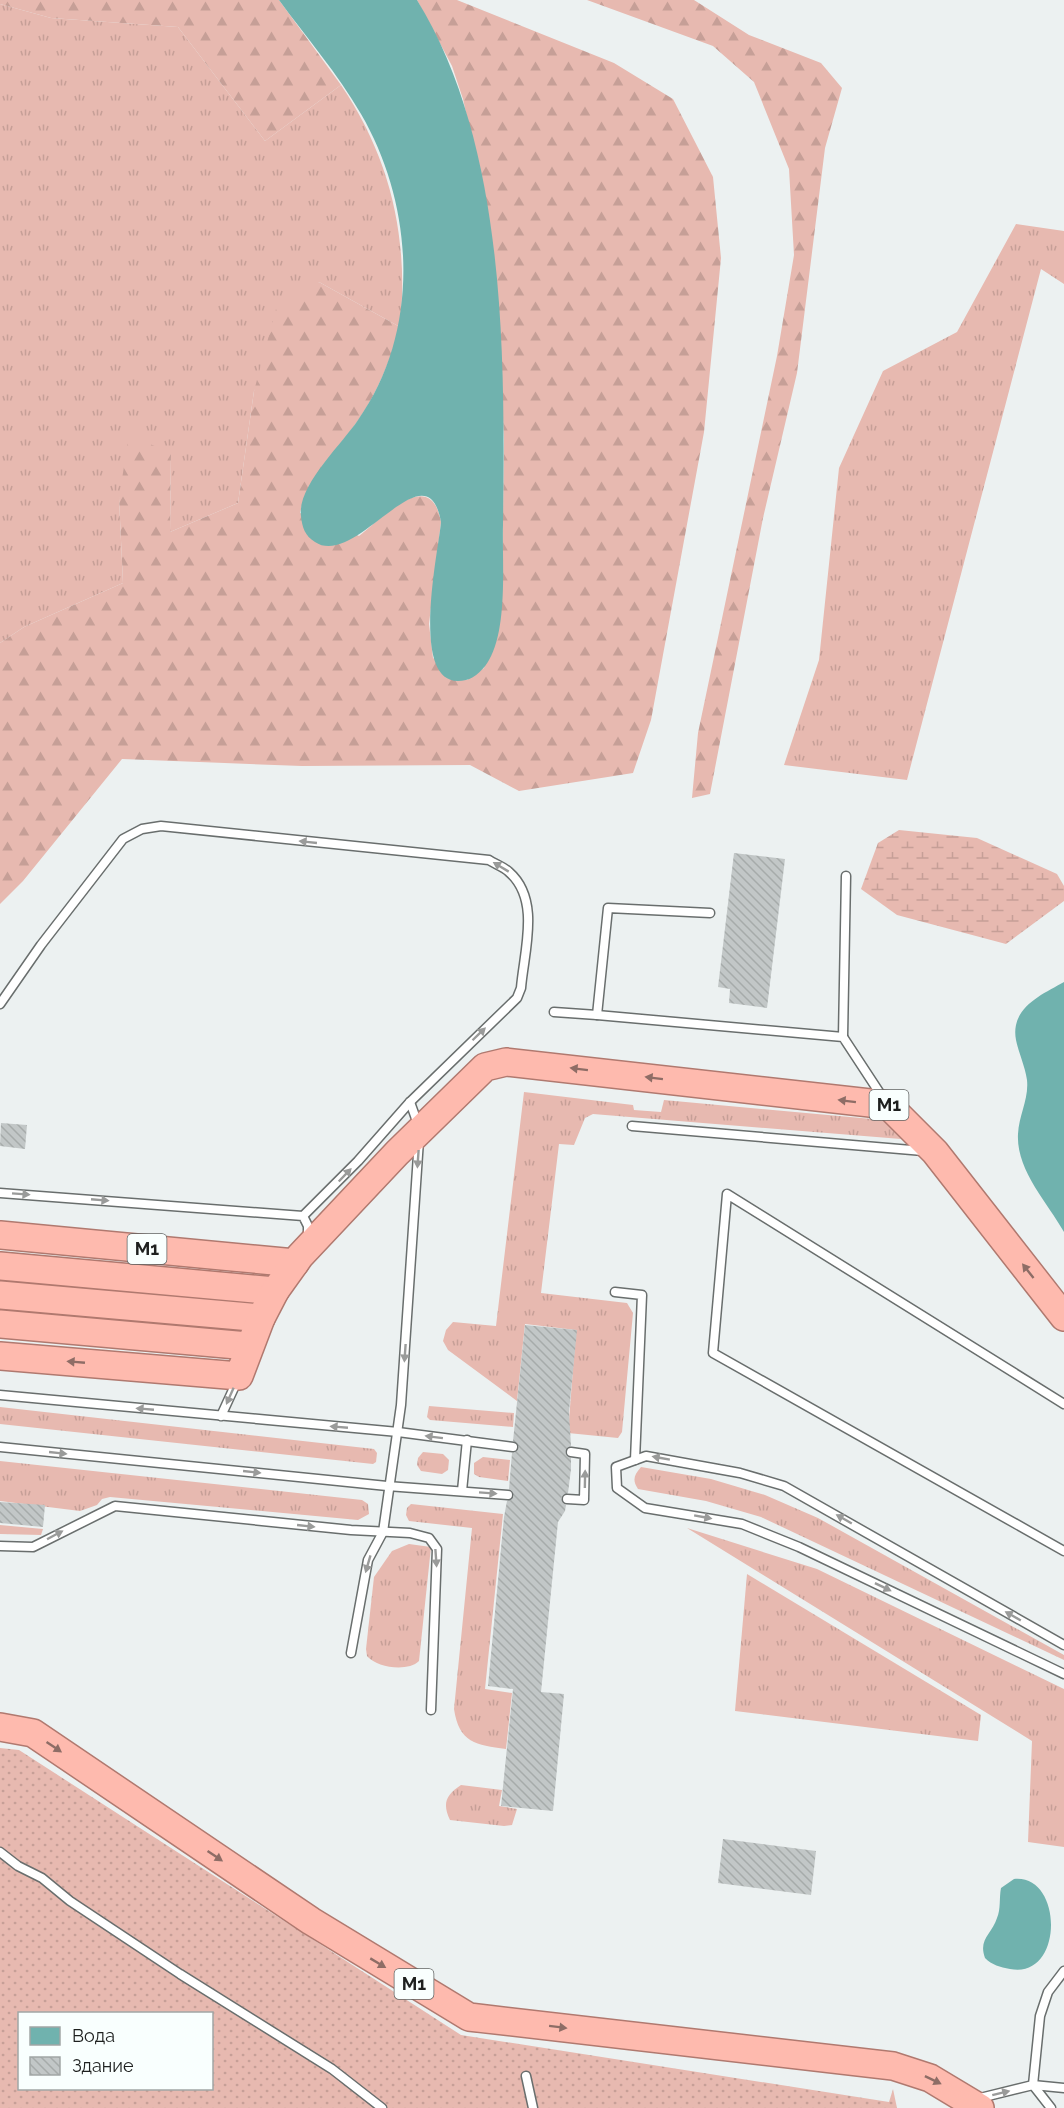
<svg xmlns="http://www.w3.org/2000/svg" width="1064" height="2108" viewBox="0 0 1064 2108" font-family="Raleway,sans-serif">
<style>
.grass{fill:url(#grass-tufts)}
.forest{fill:url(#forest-firs)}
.wetland{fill:url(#wetland-marsh)}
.garden{fill:url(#garden-dots);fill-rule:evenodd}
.water{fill:#70b2ae}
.building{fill:url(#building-back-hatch)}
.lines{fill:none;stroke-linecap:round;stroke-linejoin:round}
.service-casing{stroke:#696e6d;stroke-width:11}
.trunk-casing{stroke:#b0796f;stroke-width:30}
.service{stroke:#fff;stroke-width:8}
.trunk{stroke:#febaae;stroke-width:27}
.oneway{fill:#9a9b9a}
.oneway2{fill:#8e6d66}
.labels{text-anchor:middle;stroke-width:4.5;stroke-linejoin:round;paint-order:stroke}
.shield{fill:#f9fffe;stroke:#606362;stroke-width:1.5}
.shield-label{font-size:18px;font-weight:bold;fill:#1e201f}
</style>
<defs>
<pattern id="grass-tufts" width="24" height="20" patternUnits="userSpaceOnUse" patternTransform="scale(1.5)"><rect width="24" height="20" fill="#e7b9b0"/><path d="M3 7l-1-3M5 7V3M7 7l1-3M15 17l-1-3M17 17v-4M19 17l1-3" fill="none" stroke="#c69f97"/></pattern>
<pattern id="forest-firs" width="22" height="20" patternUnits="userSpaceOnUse" patternTransform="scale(1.5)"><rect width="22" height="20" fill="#e7b9b0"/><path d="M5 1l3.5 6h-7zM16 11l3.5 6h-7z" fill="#c69f97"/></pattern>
<pattern id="wetland-marsh" width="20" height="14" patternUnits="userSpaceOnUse" patternTransform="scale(1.5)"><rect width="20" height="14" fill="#e7b9b0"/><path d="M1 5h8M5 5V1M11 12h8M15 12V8" fill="none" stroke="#c69f97"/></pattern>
<pattern id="garden-dots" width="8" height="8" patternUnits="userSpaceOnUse" patternTransform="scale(1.5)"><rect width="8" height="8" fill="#e7b9b0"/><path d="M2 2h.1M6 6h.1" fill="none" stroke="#c69f97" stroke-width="1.8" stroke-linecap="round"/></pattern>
<pattern id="building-back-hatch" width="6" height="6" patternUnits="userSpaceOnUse" patternTransform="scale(1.5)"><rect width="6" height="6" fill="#c2c7c7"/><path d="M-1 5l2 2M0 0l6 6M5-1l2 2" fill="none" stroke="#a6abaa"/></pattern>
</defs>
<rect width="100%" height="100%" fill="#ecf1f1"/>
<g class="grass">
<path d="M0 4 51 18 178 27 265 141 341 85C391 159 409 239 400 327L319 282 254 391 238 503 170 532 171 454 119 498 123 583 24 627 0 643Z"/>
<polygon points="1016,224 1064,231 1064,284 1041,269 907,780 784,765 819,660 839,468 883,371 957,332"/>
<polygon points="524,1092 633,1105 634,1110 661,1112 664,1100 883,1120 901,1139 593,1114 585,1118 574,1145 559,1144 541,1293 627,1303 633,1313 622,1432 618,1438 568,1433 576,1330 525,1324 517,1401 448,1350 443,1341 446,1330 453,1322 496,1326"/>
<polygon points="429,1406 514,1413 513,1427 430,1420 427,1417"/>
<polygon points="0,1407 374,1449 377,1453 376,1462 373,1464 0,1424"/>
<polygon points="423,1452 443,1454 449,1460 448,1470 442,1474 421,1471 417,1465 418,1458"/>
<polygon points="483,1457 510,1460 508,1481 479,1477 474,1474 474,1463"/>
<polygon points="0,1461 362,1500 368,1504 369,1514 358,1520 110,1497 102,1499 97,1505 80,1511 0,1501"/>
<path d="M641 1467 711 1479 765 1495 818 1518 1064 1655V1660L761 1517 706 1501 638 1489C632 1480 634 1475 641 1467Z"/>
<path d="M411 1504 503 1514 485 1689 512 1693 506 1749C476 1745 459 1743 454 1709L472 1528 409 1521 406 1515 407 1508Z"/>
<polygon points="0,1525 43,1529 41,1535 0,1534"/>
<polygon points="687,1528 817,1569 1064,1689 1064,1847 1028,1842 1032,1741"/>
<path d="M409 1544 431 1547 419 1661C408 1672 377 1668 367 1656L366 1649 374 1577 392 1551Z"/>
<polygon points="747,1574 981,1715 978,1741 735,1711"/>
<path d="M461 1785 502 1790 499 1806 517 1809 512 1825 504 1826 450 1820C442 1803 446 1795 461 1785Z"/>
</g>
<g class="forest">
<polygon points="0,0 279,0 341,85 265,141 178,27 51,18 0,4"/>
<path d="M417 0H457L614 63 673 99 713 177 721 258 704 432 651 720 633 773 519 791 470 765 302 766 122 759 23 881 0 904V643L24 627 123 583 119 498 129 435 171 453 170 532 238 503 254 391 276 309 319 282 400 327C390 360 379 390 359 419 338 450 309 475 300 513L359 536C382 518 431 465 441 522L429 624 433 658 467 680 484 668 502 586 504 440 497 290 481 181 463 99 452 66Z"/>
<polygon points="587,0 694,0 749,35 821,63 842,88 825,148 797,373 763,518 710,794 692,798 698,733 777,356 794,255 789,169 754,82 713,46"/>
</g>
<polygon class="wetland" points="899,830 977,838 1057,874 1064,886 1064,901 1006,944 897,915 861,889 878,843"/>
<path class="garden" d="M0 1748 19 1750 461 2035 889 2102 893 2089 897 2108H0ZM20 2014H212V2088H20Z"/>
<g class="water">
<path d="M279 0H417C507 146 505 358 503 525 502 563 508 627 489 660 485 668 475 678 466 680 406 695 439 549 441 522 427 443 356 570 315 542 305 536 302 527 301 516 297 486 342 444 358 420 421 331 415 207 361 114 338 74 306 37 279 0Z"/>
<path d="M1064 982V1232C1047 1202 1016 1170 1018 1134 1019 1115 1029 1099 1027 1080 1025 1066 1019 1054 1016 1040 1010 1008 1041 995 1064 982Z"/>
<path d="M1014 1879C1064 1874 1064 1980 1010 1969 1000 1967 992 1965 985 1958 978 1939 992 1934 997 1918 1001 1909 999 1898 1001 1888Z"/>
</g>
<g class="building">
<polygon points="734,853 785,859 767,1008 729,1003 730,989 718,987"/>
<polygon points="1,1123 27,1125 25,1149 0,1146"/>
<polygon points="525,1325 577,1330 569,1412 571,1446 565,1452 571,1458 571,1469 568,1493 561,1498 566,1505 565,1511 558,1522 541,1692 564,1694 553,1811 501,1806 513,1689 488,1686 504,1517 507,1501 514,1496 509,1489 512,1453 519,1447 513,1441"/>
<polygon points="0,1502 45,1505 43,1527 0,1523"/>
<polygon points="723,1839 816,1851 811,1895 718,1883"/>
</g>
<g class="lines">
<defs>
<g id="service">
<path d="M0 1004 41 945 123 839 142 829 161 826 489 860C495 864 504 867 509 872 541 900 524 951 521 988L517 998 410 1102 358 1161 303 1216"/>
<polyline points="554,1012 597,1015 608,908 710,913"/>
<polyline points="597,1015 843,1037 883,1098"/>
<polyline points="843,1037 846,876"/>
<polyline points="410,1102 419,1127"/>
<polyline points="632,1126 923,1151"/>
<polyline points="0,1193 303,1216 308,1226 308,1237"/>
<polyline points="615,1292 642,1295 635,1460"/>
<polyline points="0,1395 398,1432 513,1447"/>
<polyline points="1064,1404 727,1194 713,1353 1064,1551"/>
<polyline points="221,1416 238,1379"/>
<polyline points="0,1447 387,1486 508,1495"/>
<polyline points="462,1491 467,1440"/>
<polyline points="567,1499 584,1500 585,1454 571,1452"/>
<polyline points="0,1546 33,1547 115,1506 351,1530 410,1533 429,1538 437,1549 431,1710"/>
<polyline points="1064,1645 784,1486 740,1473 646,1456 616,1467 617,1488 645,1508 742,1524 799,1547 1064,1674"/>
<polyline points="351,1653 368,1560 383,1532 401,1405 419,1140"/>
<polyline points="0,1852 18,1866 42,1878 70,1901 180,1974 332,2069 382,2108"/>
<polyline points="526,2076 533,2108"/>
<polyline points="976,2099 1033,2085 1064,2088"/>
<polyline points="1051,2108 1033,2085 1040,2016 1048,1992 1064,1971"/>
</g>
<g id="trunk">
<polyline points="0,1235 295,1263"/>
<polyline points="0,1266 275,1291"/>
<polyline points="0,1295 261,1318"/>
<polyline points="0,1324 248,1346"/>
<polyline points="0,1356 239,1376 261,1318 275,1291 300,1256 397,1153 485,1067 506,1062 888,1105 935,1152 1064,1317"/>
<polyline points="0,1727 33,1733 311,1921 469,2017 893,2066 930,2078 980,2108"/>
</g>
</defs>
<use href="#service" class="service-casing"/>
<use href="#trunk" class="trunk-casing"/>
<use href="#service" class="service"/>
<use href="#trunk" class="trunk"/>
</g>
<defs><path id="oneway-solid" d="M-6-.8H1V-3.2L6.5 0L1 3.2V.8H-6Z" transform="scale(1.5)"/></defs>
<g class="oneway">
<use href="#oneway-solid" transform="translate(308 842) rotate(-174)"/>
<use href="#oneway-solid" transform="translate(501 867) rotate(-149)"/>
<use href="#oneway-solid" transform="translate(479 1034) rotate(-44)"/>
<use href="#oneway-solid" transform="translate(418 1159) rotate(94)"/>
<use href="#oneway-solid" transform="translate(345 1175) rotate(-46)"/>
<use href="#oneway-solid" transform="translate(21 1194) rotate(4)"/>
<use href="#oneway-solid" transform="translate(100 1200) rotate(5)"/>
<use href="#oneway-solid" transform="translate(405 1353) rotate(94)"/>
<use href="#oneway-solid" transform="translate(230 1396) rotate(114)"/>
<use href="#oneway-solid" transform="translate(145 1409) rotate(-175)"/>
<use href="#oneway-solid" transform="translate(339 1427) rotate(-175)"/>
<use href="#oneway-solid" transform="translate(434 1437) rotate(-173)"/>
<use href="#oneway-solid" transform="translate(58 1453) rotate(6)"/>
<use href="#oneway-solid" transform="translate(661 1458) rotate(-170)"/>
<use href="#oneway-solid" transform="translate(252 1472) rotate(6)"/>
<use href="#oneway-solid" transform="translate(585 1479) rotate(-89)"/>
<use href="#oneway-solid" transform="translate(488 1493) rotate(4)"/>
<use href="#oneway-solid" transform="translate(703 1517) rotate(10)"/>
<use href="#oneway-solid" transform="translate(844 1519) rotate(-150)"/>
<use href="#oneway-solid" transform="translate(306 1526) rotate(6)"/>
<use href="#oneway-solid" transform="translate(55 1535) rotate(-28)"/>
<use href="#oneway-solid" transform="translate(436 1558) rotate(86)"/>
<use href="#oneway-solid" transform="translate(368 1564) rotate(106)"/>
<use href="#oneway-solid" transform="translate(883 1587) rotate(26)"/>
<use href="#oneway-solid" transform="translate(1013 1616) rotate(-150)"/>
<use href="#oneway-solid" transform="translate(1001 2093) rotate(-14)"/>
</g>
<g class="oneway2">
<use href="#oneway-solid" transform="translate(579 1069) rotate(-173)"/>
<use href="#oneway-solid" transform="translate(654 1078) rotate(-173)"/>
<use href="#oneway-solid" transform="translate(847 1101) rotate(-173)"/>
<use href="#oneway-solid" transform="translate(1028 1271) rotate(-128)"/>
<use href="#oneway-solid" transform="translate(76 1362) rotate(-175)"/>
<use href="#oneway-solid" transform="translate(54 1747) rotate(34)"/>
<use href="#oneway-solid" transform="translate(215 1856) rotate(34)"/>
<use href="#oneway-solid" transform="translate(378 1963) rotate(31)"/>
<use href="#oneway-solid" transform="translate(558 2027) rotate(7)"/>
<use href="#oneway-solid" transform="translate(933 2080) rotate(26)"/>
</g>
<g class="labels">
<g class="shield">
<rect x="869.5" y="1090" width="39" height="30" rx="4.5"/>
<rect x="127.5" y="1234" width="39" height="30" rx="4.5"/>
<rect x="394.5" y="1969" width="39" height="30" rx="4.5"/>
</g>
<g class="shield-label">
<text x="889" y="1111">М1</text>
<text x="147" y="1255">М1</text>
<text x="414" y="1990">М1</text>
</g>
</g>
<rect x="18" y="2012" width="195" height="78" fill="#f9fffe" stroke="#a1a6a5" stroke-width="1.5"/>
<rect x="30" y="2027" width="30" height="18" fill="#70b2ae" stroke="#a1a6a5" stroke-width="1.5"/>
<text x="72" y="2042" font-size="18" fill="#1e201f">Вода</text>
<rect x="30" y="2057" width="30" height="18" fill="url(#building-back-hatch)" stroke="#a1a6a5" stroke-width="1.5"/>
<text x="72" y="2072" font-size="18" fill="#1e201f">Здание</text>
</svg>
